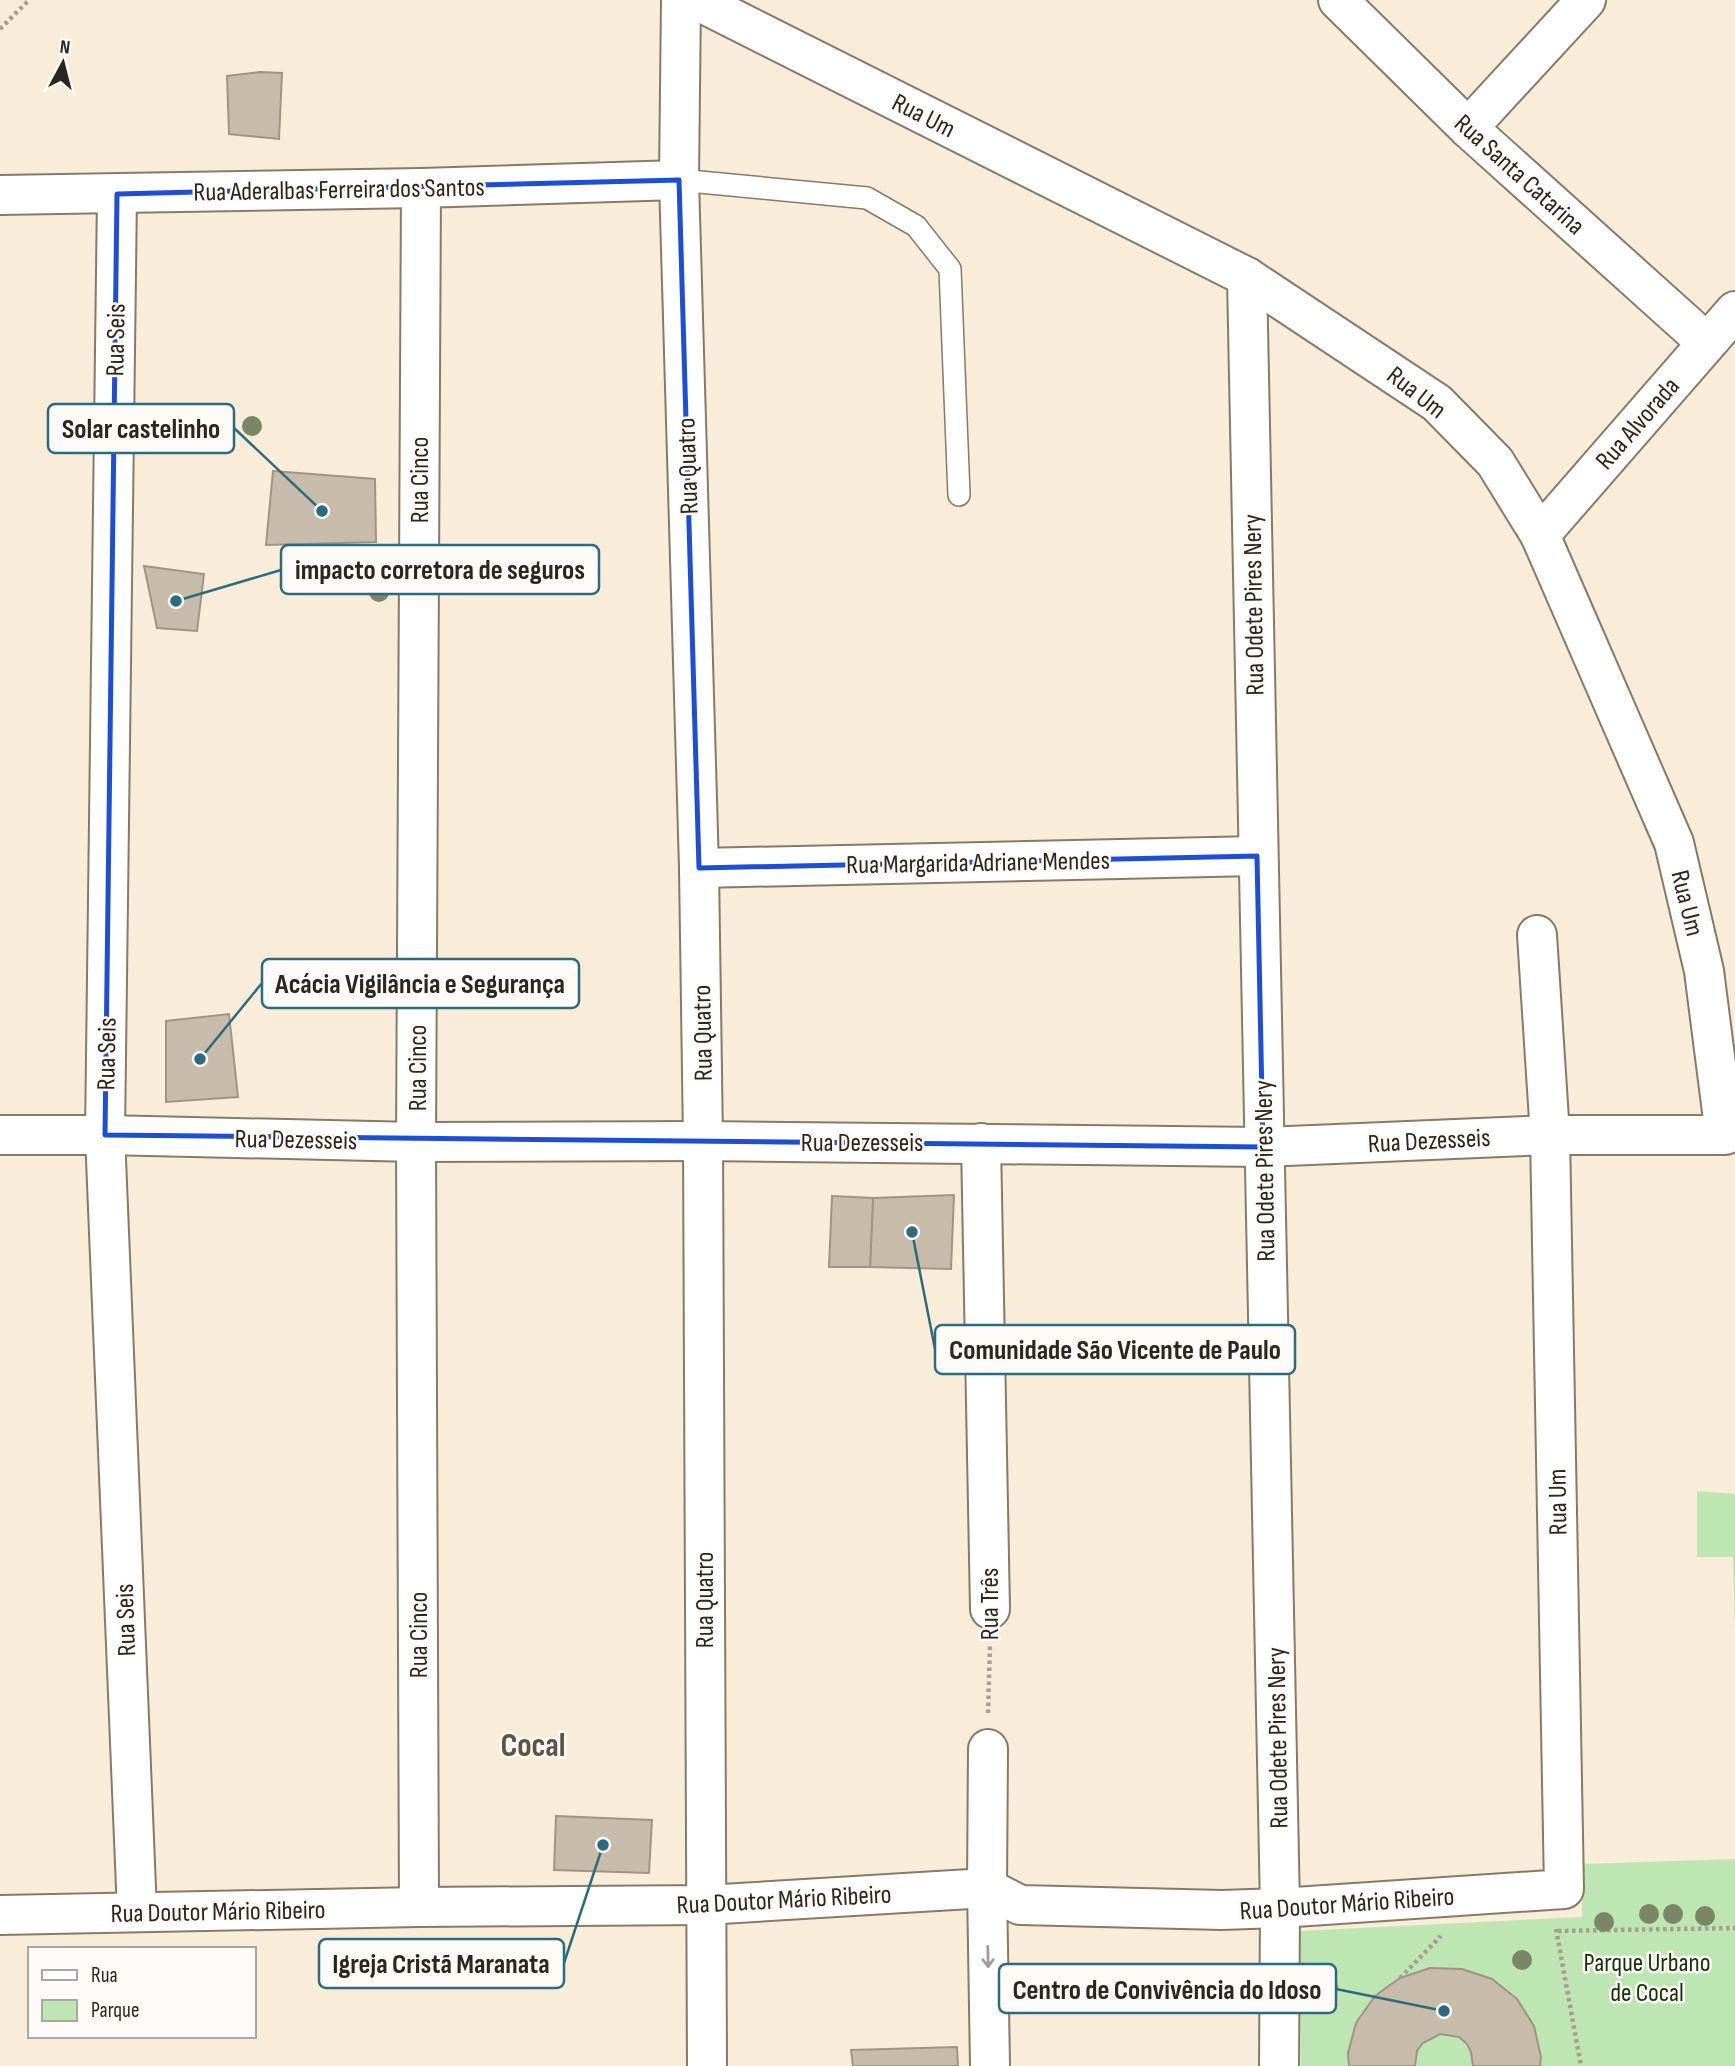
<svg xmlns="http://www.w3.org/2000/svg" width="1735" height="2066" viewBox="0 0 1735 2066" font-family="'Sofia Sans Condensed',sans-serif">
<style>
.green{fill:#bee6b2}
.building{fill:#c7bba9;stroke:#a09483;stroke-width:2}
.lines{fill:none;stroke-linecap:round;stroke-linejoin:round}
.lane-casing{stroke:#867a69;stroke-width:24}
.street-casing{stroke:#867a69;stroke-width:42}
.path{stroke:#a79e90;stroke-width:4.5;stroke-dasharray:3.5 3.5;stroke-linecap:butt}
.lane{stroke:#fff;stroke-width:21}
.street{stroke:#fff;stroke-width:38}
.tree{fill:#7a8766}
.oneway{stroke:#a09d9a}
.marked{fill:none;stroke:#1d4ed8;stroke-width:5;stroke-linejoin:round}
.labels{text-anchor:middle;stroke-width:5;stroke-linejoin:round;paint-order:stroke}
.street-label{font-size:26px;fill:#2b261f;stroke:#fefbf8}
.park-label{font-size:26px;fill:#123307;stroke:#fefbf8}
.district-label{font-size:33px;font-weight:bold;fill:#5d5343;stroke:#fefbf8}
.leader{fill:none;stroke:#2b6b7f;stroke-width:2.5}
.callout-dot{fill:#2b6b7f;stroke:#fefbf8;stroke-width:2.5}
.callout{fill:#fefbf8;stroke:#2b6b7f;stroke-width:2.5}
.callout-label{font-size:28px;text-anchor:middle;font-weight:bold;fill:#2b261f}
</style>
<rect width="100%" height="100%" fill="#f9edda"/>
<g class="green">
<polygon points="1697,1491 1735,1494 1735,1634 1733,1557 1697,1557"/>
<polygon points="1735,1859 1735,2066 1301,2066 1299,1931 1582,1917 1582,1864"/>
</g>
<g class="building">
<polygon points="260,72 282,73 279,139 229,134 227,76"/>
<polygon points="273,471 375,479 376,542 266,545"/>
<polygon points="144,566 204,574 197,631 157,628"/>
<polygon points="229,1014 238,1097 166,1102 166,1021"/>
<polygon points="954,1195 951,1269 870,1267 873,1198"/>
<polygon points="832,1196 873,1198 870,1267 829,1267"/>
<polygon points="556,1816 652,1820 649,1873 554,1870"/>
<polygon points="1430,1968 1462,1969 1492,1979 1517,1999 1534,2026 1541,2057 1540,2066 1473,2066 1471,2052 1467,2044 1459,2037 1440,2034 1423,2043 1417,2051 1415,2066 1349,2066 1348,2053 1356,2023 1375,1996 1400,1978"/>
<polygon points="957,2047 958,2066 853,2066 851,2050"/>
</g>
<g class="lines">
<defs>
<polyline id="lane" points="679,180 867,198 916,226 950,269 959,495"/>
<g id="street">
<polyline points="681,0 679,180 699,868 703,1141 707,2066"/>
<polyline points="1338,0 1468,128 1706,342"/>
<polyline points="1468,128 1586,0"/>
<polyline points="117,194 105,1135 137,1912"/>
<polyline points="0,195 421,188 679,180"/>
<polyline points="1247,277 1280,1908 1279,2066"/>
<polyline points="1540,535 1735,311"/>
<polyline points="699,868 1257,856"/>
<polyline points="0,1135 105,1135 416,1142 703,1141 1263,1147 1550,1135 1725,1135 1704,971 1674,843 1540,535 1495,462 1437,403 1247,277 696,0"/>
<polyline points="981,1143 990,1609"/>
<polyline points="988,1749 987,1888 990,2066"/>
<polyline points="419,1907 416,1142 421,188"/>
<polyline points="0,1915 419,1907 705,1905 987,1888 1020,1905 1222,1910 1280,1908 1564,1889 1550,1135 1537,935"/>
</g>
</defs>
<use href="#lane" class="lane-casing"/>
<use href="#street" class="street-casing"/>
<g class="path">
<polyline points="0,29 29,0"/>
<polyline points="988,1713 990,1645"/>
<polyline points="1556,1929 1581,2066"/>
<polyline points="1558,1931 1735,1928"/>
<polyline points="1400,1978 1441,1936"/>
</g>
<use href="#lane" class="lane"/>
<use href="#street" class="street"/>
</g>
<g class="tree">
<circle cx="252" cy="426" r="10"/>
<circle cx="379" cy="592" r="10"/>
<circle cx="1649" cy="1914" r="10"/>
<circle cx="1673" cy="1914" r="10"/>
<circle cx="1705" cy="1916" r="10"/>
<circle cx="1604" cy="1922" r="10"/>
<circle cx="1522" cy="1960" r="10"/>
<circle cx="1328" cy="1987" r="10"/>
</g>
<defs><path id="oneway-shaft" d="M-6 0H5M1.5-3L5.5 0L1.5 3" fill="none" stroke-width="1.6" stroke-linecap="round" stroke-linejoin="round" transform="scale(1.75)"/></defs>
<use class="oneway" href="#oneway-shaft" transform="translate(988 1957) rotate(89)"/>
<path class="marked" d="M679 180 699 868 1257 856 1263 1147 105 1135 117 194Z"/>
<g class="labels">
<g class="street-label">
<text transform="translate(924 115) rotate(27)" y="9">Rua Um</text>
<text transform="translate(1520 174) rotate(42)" y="9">Rua Santa Catarina</text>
<text transform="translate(339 189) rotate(-1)" y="9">Rua Aderalbas Ferreira dos Santos</text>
<text transform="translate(115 340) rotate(-89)" y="9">Rua Seis</text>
<text transform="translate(1417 392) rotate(38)" y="9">Rua Um</text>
<text transform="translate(1637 423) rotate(-49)" y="9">Rua Alvorada</text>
<text transform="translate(687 466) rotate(-92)" y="9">Rua Quatro</text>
<text transform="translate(419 480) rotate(-90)" y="9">Rua Cinco</text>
<text transform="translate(1253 605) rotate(-91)" y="9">Rua Odete Pires Nery</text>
<text transform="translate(978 862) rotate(-1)" y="9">Rua Margarida Adriane Mendes</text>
<text transform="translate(1688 903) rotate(76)" y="9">Rua Um</text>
<text transform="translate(702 1033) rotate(-91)" y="9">Rua Quatro</text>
<text transform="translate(106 1054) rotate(-89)" y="9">Rua Seis</text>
<text transform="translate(417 1068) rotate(-90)" y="9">Rua Cinco</text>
<text transform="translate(296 1139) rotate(1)" y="9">Rua Dezesseis</text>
<text transform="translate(1429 1140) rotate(-3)" y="9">Rua Dezesseis</text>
<text x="862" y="1151">Rua Dezesseis</text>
<text transform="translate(1264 1171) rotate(-91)" y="9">Rua Odete Pires Nery</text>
<text transform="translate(1557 1502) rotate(-91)" y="9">Rua Um</text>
<text transform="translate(704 1600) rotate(-90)" y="9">Rua Quatro</text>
<text transform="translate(989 1604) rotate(-90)" y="9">Rua Três</text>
<text transform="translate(125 1620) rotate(-92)" y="9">Rua Seis</text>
<text transform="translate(418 1635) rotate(-90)" y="9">Rua Cinco</text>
<text transform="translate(1277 1738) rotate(-91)" y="9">Rua Odete Pires Nery</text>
<text transform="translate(784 1899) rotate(-3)" y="9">Rua Doutor Mário Ribeiro</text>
<text transform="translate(1347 1903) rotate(-4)" y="9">Rua Doutor Mário Ribeiro</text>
<text transform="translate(218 1911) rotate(-1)" y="9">Rua Doutor Mário Ribeiro</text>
</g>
<g class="park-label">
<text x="1647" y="1971">Parque Urbano<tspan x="1647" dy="30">de Cocal</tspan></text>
</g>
<g class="district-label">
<text x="533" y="1756">Cocal</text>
</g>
</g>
<path class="leader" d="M322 511L234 428M176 601L281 570M200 1059L262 983M912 1232L935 1349M603 1845L564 1963M1444 2011L1336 1989"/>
<g class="callout-dot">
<circle cx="322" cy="511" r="7"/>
<circle cx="176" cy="601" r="7"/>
<circle cx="200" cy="1059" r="7"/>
<circle cx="912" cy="1232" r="7"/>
<circle cx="603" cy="1845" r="7"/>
<circle cx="1444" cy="2011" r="7"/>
</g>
<g class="callout">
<rect x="48" y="404" width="186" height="49" rx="7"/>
<rect x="281" y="545" width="318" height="49" rx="7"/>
<rect x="262" y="959" width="317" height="49" rx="7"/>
<rect x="935" y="1325" width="360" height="49" rx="7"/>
<rect x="319" y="1939" width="245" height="49" rx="7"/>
<rect x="999" y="1964" width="337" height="49" rx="7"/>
</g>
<g class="callout-label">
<text x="141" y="438">Solar castelinho</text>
<text x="440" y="579">impacto corretora de seguros</text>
<text x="420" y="993">Acácia Vigilância e Segurança</text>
<text x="1115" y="1359">Comunidade São Vicente de Paulo</text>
<text x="441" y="1973">Igreja Cristã Maranata</text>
<text x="1167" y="1999">Centro de Convivência do Idoso</text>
</g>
<rect x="28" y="1947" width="228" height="91" fill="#fefbf8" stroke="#aaa6a1" stroke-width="2"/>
<rect x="42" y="1970" width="35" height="10" fill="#ffffff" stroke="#aaa6a1" stroke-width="2"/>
<text x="91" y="1982" font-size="21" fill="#2b261f">Rua</text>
<rect x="42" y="2000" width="35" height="21" fill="#bee6b2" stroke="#aaa6a1" stroke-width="2"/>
<text x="91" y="2017" font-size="21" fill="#2b261f">Parque</text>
<g transform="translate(63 63) rotate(7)" stroke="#fefbf8" stroke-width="5" paint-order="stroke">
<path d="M0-5L12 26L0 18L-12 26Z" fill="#2b261f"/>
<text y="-10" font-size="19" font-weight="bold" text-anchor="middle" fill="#2b261f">N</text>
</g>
</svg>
